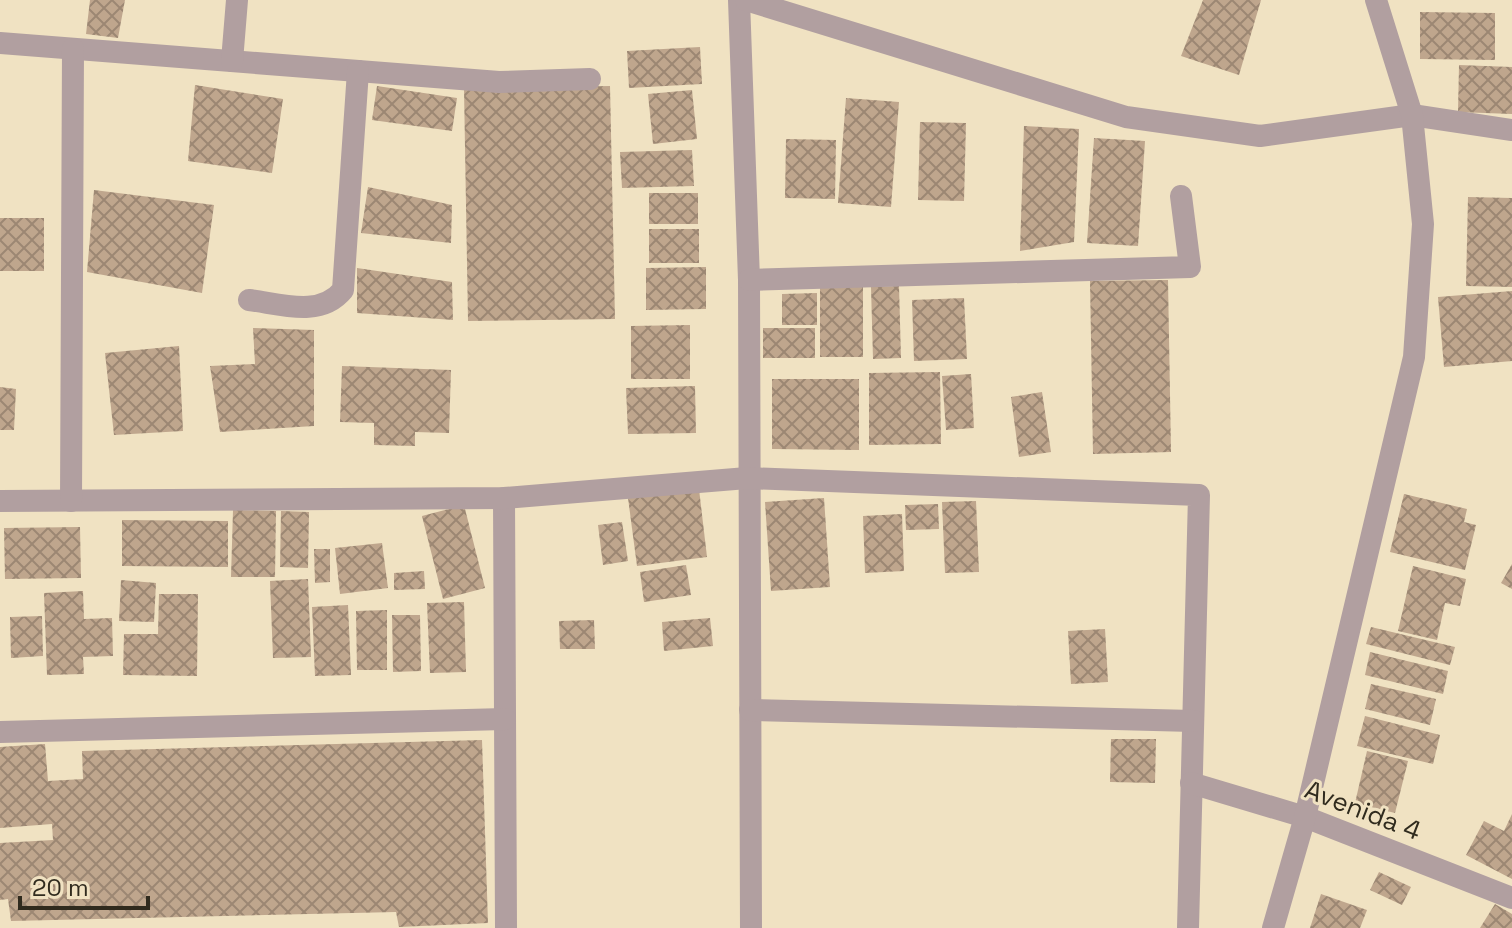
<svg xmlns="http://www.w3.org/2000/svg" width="1512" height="928" viewBox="0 0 1512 928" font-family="'Space Grotesk',sans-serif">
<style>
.building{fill:url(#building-cross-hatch)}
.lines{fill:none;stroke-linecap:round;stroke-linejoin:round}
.minor{stroke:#b19fa0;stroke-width:22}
.labels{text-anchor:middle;stroke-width:6;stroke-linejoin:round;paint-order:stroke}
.street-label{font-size:26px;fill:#302b1e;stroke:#f0e2c2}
</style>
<defs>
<pattern id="building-cross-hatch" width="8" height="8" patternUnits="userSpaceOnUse" patternTransform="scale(2)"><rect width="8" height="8" fill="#bfa68d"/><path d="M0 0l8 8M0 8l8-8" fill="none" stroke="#9c8773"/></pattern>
</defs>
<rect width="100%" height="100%" fill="#f0e2c2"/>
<g class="building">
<polygon points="90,0 125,0 118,38 86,34"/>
<polygon points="1203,0 1261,0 1239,75 1181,56"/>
<polygon points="1420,12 1495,13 1495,60 1420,59"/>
<polygon points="700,47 702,84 629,88 627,51"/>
<polygon points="1459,65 1512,67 1512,114 1458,112"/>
<polygon points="195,85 283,99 272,173 188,161"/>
<polygon points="377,86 457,98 452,131 372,120"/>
<polygon points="610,86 615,319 468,321 464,89"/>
<polygon points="692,90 697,139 653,144 648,94"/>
<polygon points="846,98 899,102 891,207 838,203"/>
<polygon points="920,122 966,123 964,201 918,200"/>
<polygon points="1024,126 1079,129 1074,242 1020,251"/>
<polygon points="1094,138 1145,141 1138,246 1087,243"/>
<polygon points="786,139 836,140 835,199 785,198"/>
<polygon points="692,150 694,186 622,188 620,152"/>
<polygon points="368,187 452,205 451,243 361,233"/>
<polygon points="94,190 214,205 202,293 87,272"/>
<rect x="649" y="193" width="49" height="31"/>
<polygon points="1468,197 1512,198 1512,287 1466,286"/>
<rect x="0" y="218" width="44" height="53"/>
<rect x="649" y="229" width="50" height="34"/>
<polygon points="706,267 706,309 646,310 646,268"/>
<polygon points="357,268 452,282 453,320 357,313"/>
<polygon points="1168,280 1171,452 1093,454 1090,281"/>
<rect x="820" y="282" width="43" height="75"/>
<polygon points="899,286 901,358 873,359 871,287"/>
<polygon points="1512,291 1512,361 1444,367 1438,297"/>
<polygon points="817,293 817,325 782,325 782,294"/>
<polygon points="964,298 967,359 914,361 912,300"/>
<polygon points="690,325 690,379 631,379 631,326"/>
<polygon points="253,328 314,330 314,426 220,432 210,366 255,364"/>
<rect x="763" y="328" width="52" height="30"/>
<polygon points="179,346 183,431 114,435 105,353"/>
<polygon points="342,366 451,370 449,433 415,432 415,446 374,445 374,423 340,422"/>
<polygon points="940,372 941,444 869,445 869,373"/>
<polygon points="971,374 974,428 946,430 942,376"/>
<polygon points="772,379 859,379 859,450 772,449"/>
<polygon points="695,386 696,433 628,434 626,388"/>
<polygon points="0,387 16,389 14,430 0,430"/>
<polygon points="1042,392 1051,452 1019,457 1011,397"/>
<polygon points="699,489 707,557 637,566 628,498"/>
<polygon points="1404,494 1467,509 1464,522 1476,525 1465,570 1390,552"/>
<polygon points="824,498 830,587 771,591 765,502"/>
<polygon points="976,501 979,572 945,573 942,502"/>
<polygon points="938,504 939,529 906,530 905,505"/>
<polygon points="464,505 485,588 443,599 422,516"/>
<polygon points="233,510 276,511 275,577 231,577"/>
<polygon points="281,511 309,512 308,568 280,567"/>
<polygon points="902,514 904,571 865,573 863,516"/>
<polygon points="122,520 228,521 228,567 122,566"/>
<polygon points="622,522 628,561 603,565 598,525"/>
<polygon points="80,527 81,578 5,579 4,528"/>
<polygon points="382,543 388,588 340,594 335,548"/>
<polygon points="314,549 330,549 330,582 315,583"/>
<polygon points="1512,564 1512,589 1501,583"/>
<polygon points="686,565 691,595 644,602 640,572"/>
<polygon points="1413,566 1466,579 1460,606 1445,603 1437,640 1398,631"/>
<polygon points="424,571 425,589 394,590 394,573"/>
<polygon points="308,579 311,657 273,658 270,581"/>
<polygon points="121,580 156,583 154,622 119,621"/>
<polygon points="83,591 84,619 112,618 113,656 83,657 84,674 47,675 44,593"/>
<polygon points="159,594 198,594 197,676 123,675 124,634 158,634"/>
<polygon points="464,602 466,672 430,673 427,603"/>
<polygon points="348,605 351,675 315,676 312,607"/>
<polygon points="387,610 387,670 357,670 356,611"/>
<polygon points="392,615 420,615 421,671 393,672"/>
<polygon points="42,616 43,656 11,658 10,617"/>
<polygon points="710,618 713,646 664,651 662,622"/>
<polygon points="594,620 595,649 560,649 559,621"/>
<polygon points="1371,627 1455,647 1450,665 1366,644"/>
<polygon points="1105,629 1108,682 1071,684 1068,631"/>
<polygon points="1370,652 1448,671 1443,694 1365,675"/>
<polygon points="1371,684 1436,699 1430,725 1365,709"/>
<polygon points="1365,716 1440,735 1433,764 1357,746"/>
<polygon points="1111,739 1156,739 1155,783 1110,782"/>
<polygon points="482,740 488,923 399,927 396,912 11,921 8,899 0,900 0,843 53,840 52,824 0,828 0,747 45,744 48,781 83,779 82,751"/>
<polygon points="1367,751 1408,761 1395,813 1355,803"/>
<polygon points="1512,814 1512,879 1466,855 1484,821 1504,831"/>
<polygon points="1379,872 1411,887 1402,905 1370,890"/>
<polygon points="1321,894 1367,910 1360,928 1310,928"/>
<polygon points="1495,904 1512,914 1512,928 1480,928"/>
</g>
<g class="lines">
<g class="minor">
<polyline points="739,0 749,280 751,928"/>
<polyline points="746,0 1126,117 1260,136 1412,115 1512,130"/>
<polyline points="0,43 499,82 590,79"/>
<polyline points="232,61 237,0"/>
<polyline points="749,280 1190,267 1181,196"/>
<path d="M249 300C281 304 320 318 343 290L358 71"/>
<polyline points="504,498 506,928"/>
<polyline points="0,501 504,498 747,478 1199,495 1188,928"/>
<polyline points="71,501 73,49"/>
<polyline points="750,710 1193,721"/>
<polyline points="0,732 505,719"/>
<polyline points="1191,783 1305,817 1512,898"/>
<polyline points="1273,928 1305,817 1414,357 1423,224 1412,115 1376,0"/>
</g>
</g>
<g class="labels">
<g class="street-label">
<text transform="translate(1363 810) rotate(21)" y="9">Avenida 4</text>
</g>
</g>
<path d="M20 896v12h128v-12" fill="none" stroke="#302b1e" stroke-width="4"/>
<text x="32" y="896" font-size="24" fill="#302b1e" stroke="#f0e2c2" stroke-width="6" paint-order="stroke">20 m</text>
</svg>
